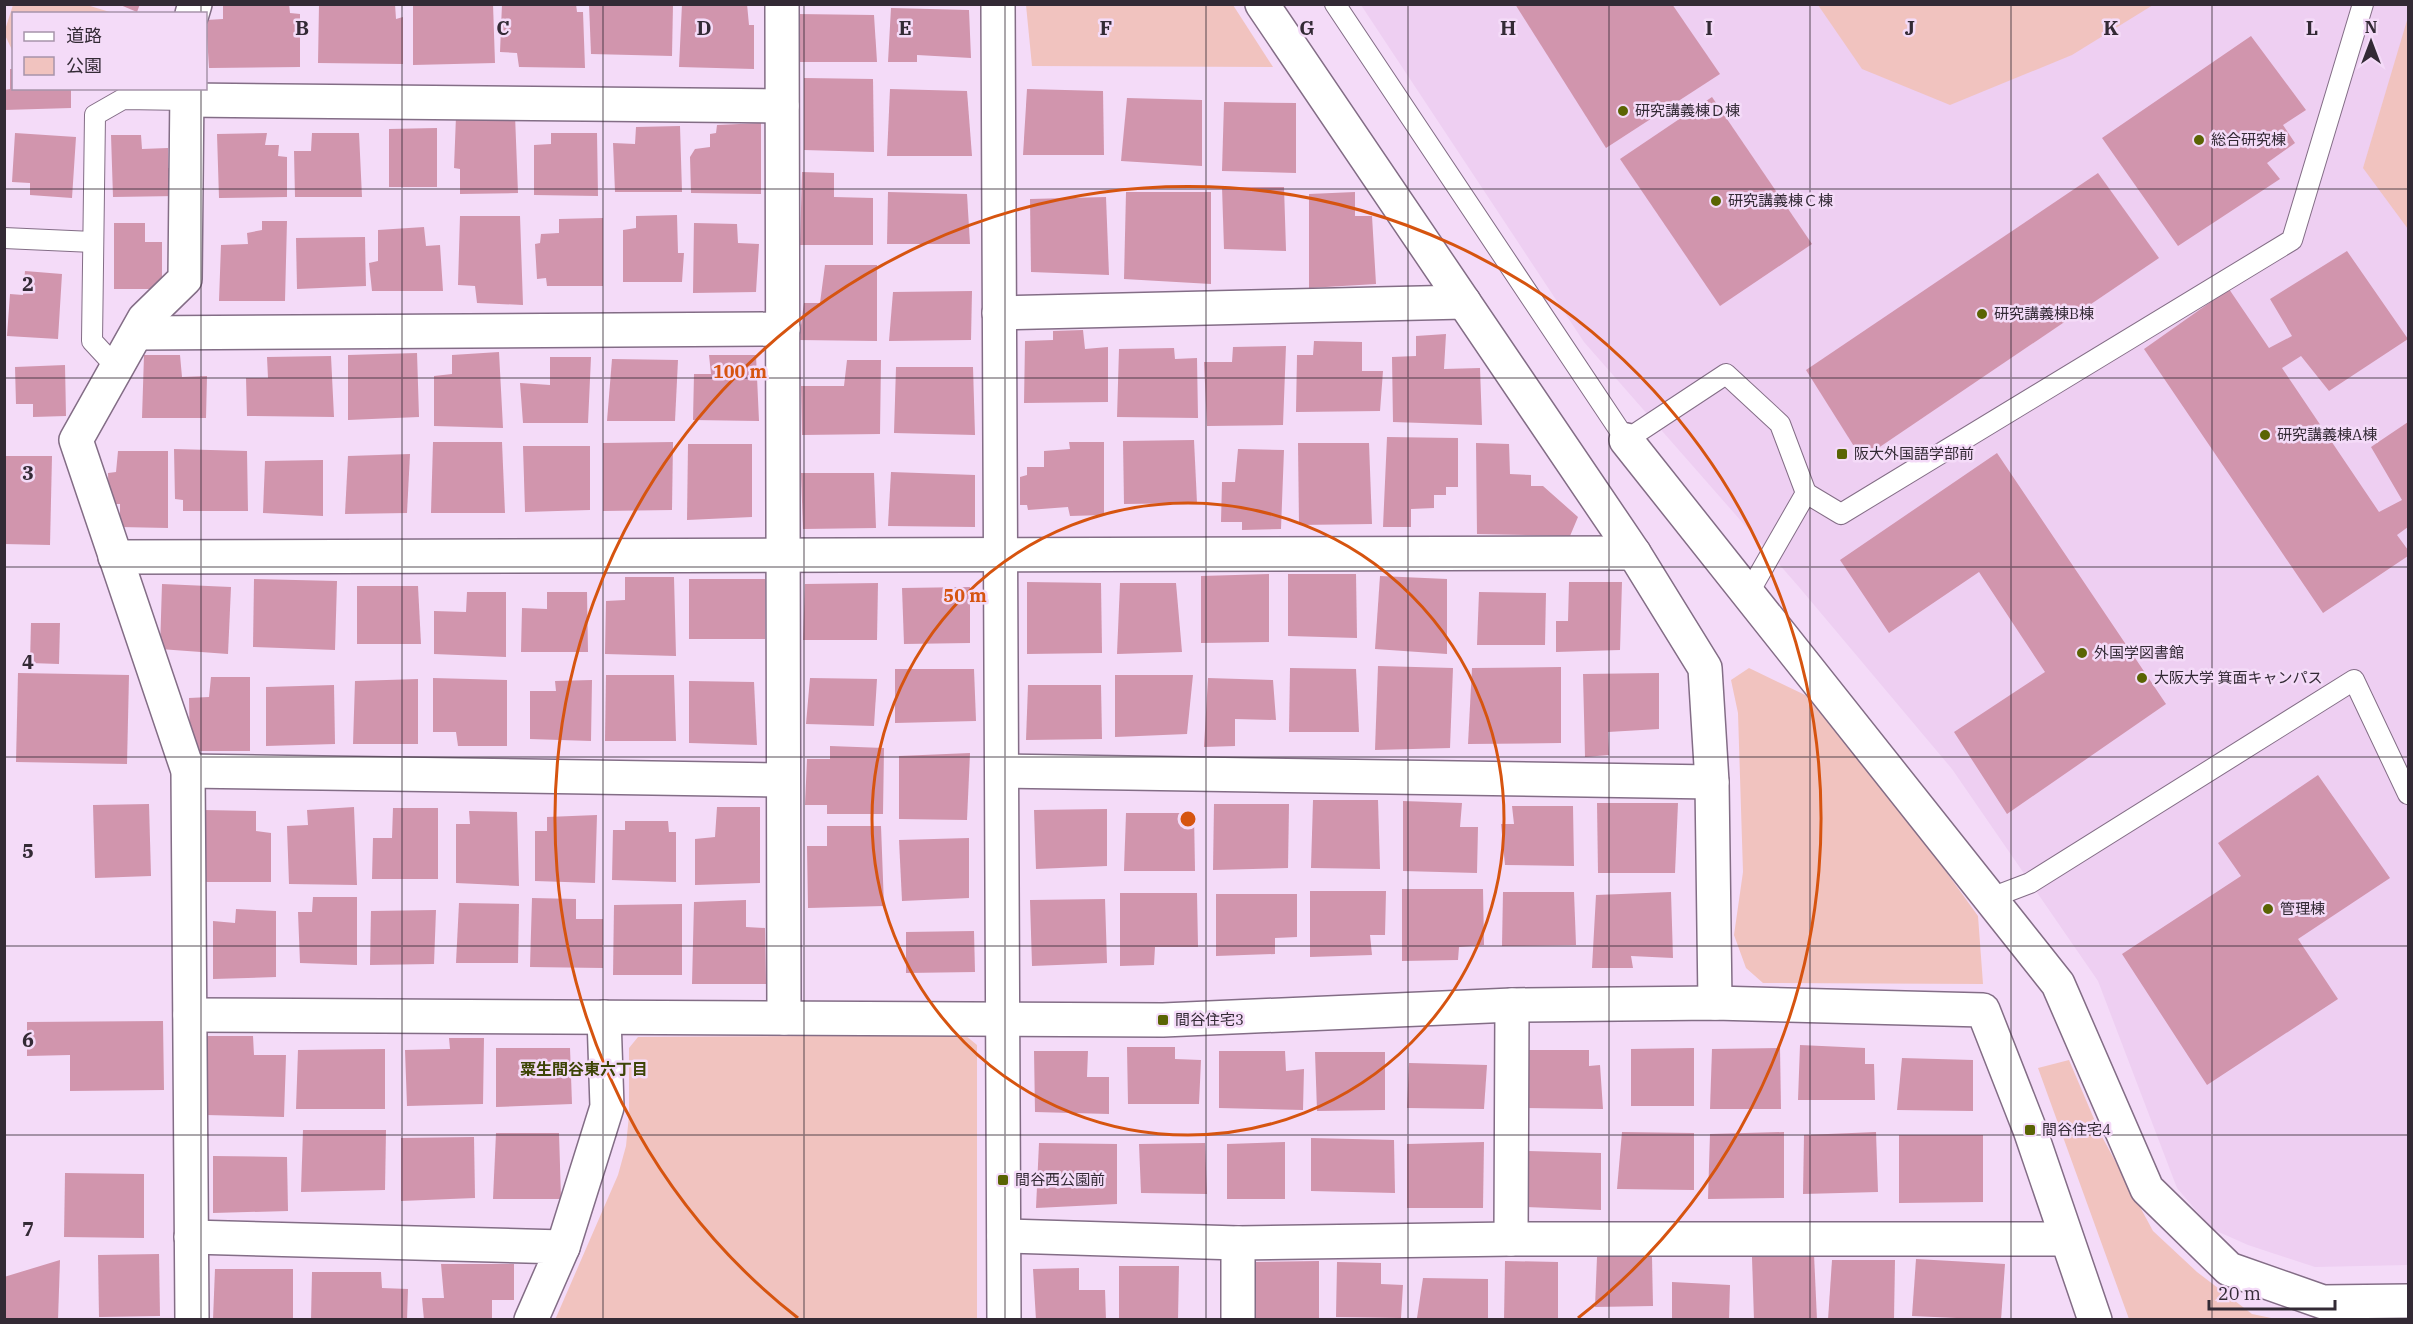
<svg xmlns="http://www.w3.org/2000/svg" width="2413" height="1324" viewBox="0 0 2413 1324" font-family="'IBM Plex Serif','Noto Sans JP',serif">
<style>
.built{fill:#eecff2}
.green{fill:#f1c3bf}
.building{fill:#d195ad}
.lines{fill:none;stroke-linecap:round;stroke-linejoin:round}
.lane-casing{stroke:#836d86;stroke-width:22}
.street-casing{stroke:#836d86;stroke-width:36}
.lane{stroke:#fff;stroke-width:20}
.street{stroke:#fff;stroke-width:33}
.grid{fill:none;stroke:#332a35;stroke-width:1.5;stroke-opacity:0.55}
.ring{fill:none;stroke:#d65410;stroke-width:3}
.poi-dot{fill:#5a6403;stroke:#f4dbf8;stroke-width:2}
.labels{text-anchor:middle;stroke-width:5;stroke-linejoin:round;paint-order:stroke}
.poi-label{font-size:15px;fill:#332a35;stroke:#f4dbf8;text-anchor:start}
.neighbourhood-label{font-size:16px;font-weight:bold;fill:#3d4406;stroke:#f4dbf8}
.grid-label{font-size:20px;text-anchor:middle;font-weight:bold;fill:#332a35;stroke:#f4dbf8;stroke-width:5;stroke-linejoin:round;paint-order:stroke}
.centre{fill:#d65410;stroke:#f4dbf8;stroke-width:3}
.ring-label{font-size:18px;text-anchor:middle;font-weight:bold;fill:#d65410;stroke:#f4dbf8;stroke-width:5;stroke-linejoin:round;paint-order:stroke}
</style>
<rect width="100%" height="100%" fill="#f4dbf8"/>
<polygon class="built" points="1361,5 2408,5 2408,1265 2315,1267 2248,1245 2212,1229 2177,1188 2098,981 1952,769 1799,587 1584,342"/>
<g class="green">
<polygon points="13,5 87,5 113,13 14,14 13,52 4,33"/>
<polygon points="1026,5 1233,5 1273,67 1032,66"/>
<polygon points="1818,5 2153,5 2072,55 1950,105 1862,69"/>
<polygon points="2408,17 2408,229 2363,168"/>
<polygon points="1749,668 1826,705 1978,916 1983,984 1763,983 1746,968 1734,935 1743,872 1738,713 1731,680"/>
<polygon points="965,1035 977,1045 977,1319 555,1320 618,1175 626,1146 629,1115 629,1048 638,1037"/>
<polygon points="2069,1060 2100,1133 2153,1231 2197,1272 2252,1314 2276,1319 2129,1319 2038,1068"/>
</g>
<g class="building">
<polygon points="118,4 140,4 137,12"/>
<polygon points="223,4 289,4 290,13 300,14 300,67 209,68 206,20 223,19"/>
<polygon points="319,4 395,4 396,19 403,17 403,64 318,63"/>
<polygon points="413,4 493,4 495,63 413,65"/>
<polygon points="502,4 576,4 577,12 583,12 585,68 519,67 517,53 500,52"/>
<polygon points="589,4 673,4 672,56 591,54"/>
<polygon points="682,4 747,4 749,25 754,25 754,69 679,67"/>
<polygon points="1515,4 1672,4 1720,74 1606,148"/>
<polygon points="891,8 969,10 971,58 917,55 917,62 888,62"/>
<polygon points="797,14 874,15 877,62 795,62"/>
<polygon points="2251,36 2306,110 2283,125 2295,143 2267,163 2280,179 2178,246 2102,138"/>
<polygon points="10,69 14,69 14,88 71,88 71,108 4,110 4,90 10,89"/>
<polygon points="804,78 873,79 874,152 804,150"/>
<polygon points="890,89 967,91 972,156 887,156"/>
<polygon points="1027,89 1103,91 1104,155 1023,155"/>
<polygon points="1712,97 1812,244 1720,306 1620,159"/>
<polygon points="1127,98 1202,100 1202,166 1121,161"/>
<polygon points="1224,102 1296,103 1296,173 1222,171"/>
<polygon points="515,115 518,193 460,194 460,169 454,168 456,116"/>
<polygon points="761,123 761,194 691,193 690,157 695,149 710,147 710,134 716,133 717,125"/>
<polygon points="680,126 682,192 615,192 613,143 635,144 636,127"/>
<polygon points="437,128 437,187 389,187 389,129"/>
<polygon points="15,133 76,137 72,198 30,195 30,183 12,182"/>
<polygon points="267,133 265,145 279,145 278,156 287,157 287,197 219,198 217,134"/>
<polygon points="312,133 359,133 362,197 295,197 294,151 311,151"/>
<polygon points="551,133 597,133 598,196 534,195 534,145 551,144"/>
<polygon points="111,135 141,135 142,149 168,148 168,168 177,168 177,196 113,197"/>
<polygon points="802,172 834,173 834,197 873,198 873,245 800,245"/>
<polygon points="2098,173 2159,258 1862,459 1806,370"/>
<polygon points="1222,187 1284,187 1286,251 1224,249"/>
<polygon points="888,192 967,194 970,244 887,244"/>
<polygon points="1126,192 1211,192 1211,284 1124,279"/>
<polygon points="1355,192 1355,216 1372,216 1376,284 1309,288 1309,194"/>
<polygon points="1106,197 1109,275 1031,272 1030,199"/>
<polygon points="677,215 678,253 684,253 682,282 623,282 623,230 636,228 636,216"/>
<polygon points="460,216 520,216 523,305 477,303 475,286 458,285"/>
<polygon points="603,218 603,286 547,286 546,278 537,279 535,244 540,243 541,234 559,233 559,219"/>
<polygon points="262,221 287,221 285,301 219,301 221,245 248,244 247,233 262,230"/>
<polygon points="114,223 145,223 145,242 162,242 162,289 114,289"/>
<polygon points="694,223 737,224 738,243 759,244 756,292 693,293"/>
<polygon points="424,227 426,246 440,245 443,291 372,291 369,263 378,261 378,230"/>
<polygon points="365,237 366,286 297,289 296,238"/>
<polygon points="2347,251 2408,339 2329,391 2301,356 2282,368 2379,512 2402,500 2371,447 2408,422 2408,527 2397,535 2408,550 2408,556 2323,613 2144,349 2229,289 2269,348 2292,336 2270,299"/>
<polygon points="825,265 877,265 877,341 799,340 804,303 820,303"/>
<polygon points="25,271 62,274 58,339 7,336 10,294 23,295"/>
<polygon points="972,291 971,340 889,341 893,292"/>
<polygon points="1083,330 1085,349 1108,347 1108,402 1024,403 1025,341 1053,340 1053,331"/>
<polygon points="1446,334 1444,369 1480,368 1482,425 1393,422 1392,357 1416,356 1416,336"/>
<polygon points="1314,341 1362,342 1362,371 1383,371 1380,411 1296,412 1297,355 1313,355"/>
<polygon points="1286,346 1283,425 1207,426 1204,362 1232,362 1233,347"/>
<polygon points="1174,348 1175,359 1197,358 1198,418 1117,417 1119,349"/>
<polygon points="499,352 503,428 434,426 434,376 452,374 452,355"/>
<polygon points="417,353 419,417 348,420 348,355"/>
<polygon points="144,355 180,355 182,377 207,376 206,418 142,418"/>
<polygon points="709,355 756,355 759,421 693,420 694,374 711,374"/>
<polygon points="331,356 334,417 247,416 246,378 268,378 267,357"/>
<polygon points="550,357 591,357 588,423 523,423 520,383 550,385"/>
<polygon points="612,359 678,360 675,421 607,421"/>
<polygon points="847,360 881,360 880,434 802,435 801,386 844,386"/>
<polygon points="65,365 66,416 33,417 33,404 16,404 15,367"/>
<polygon points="896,367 973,367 975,435 894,433"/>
<polygon points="1387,437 1458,438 1458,487 1446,487 1446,495 1434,495 1434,508 1411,509 1411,527 1383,527"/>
<polygon points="1194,440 1197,503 1124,504 1123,441"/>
<polygon points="433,442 502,442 505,513 431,513"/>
<polygon points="673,442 672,510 603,511 603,443"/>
<polygon points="1069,442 1104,442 1104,515 1070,516 1068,507 1028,510 1027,505 1020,505 1020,477 1027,475 1027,467 1044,467 1044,451 1070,449"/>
<polygon points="1298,443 1369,443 1372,524 1299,525"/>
<polygon points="1476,443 1509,444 1510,474 1531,475 1531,486 1543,486 1578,517 1570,536 1477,534"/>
<polygon points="688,444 752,444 752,517 687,520"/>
<polygon points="523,446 590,446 590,510 525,512"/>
<polygon points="174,449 247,451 248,511 183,511 183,500 175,499"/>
<polygon points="1238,449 1284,450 1281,529 1242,530 1242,522 1221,522 1222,482 1235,482"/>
<polygon points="118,451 168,451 168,528 120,527 120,504 109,504 108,473 116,472"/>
<polygon points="1997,453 2166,704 2007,814 1954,732 2045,672 1979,572 1889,633 1840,560"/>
<polygon points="410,454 407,513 345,514 348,456"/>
<polygon points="4,456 52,456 50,545 4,544"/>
<polygon points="323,460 323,516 263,513 265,461"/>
<polygon points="891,472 975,475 975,527 888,526"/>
<polygon points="801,473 874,473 876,528 803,529"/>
<polygon points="1269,574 1269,642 1201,643 1201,576"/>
<polygon points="1288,574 1356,574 1357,638 1288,636"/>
<polygon points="1380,576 1447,579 1447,654 1375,649"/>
<polygon points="625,577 674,577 676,656 605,654 606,601 625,600"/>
<polygon points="254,579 337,581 335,650 253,647"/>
<rect x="689" y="579" width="76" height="60"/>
<polygon points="1027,582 1101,583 1102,653 1027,654"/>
<polygon points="1569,582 1622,582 1620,650 1556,652 1556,621 1568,621"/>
<polygon points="878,583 877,640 803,640 805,584"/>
<polygon points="1120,583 1176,583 1182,652 1117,654"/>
<polygon points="162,584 231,587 228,654 160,649"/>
<polygon points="357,586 418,586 421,644 357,644"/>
<polygon points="970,587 970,643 904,644 902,588"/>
<polygon points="467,592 506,592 506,657 434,654 434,611 466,612"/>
<polygon points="547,592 587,592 588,652 521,652 522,608 547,609"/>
<polygon points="1479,592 1546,593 1545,645 1477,645"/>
<polygon points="31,623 60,623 59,664 30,663"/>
<polygon points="1378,666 1453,668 1450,748 1375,750"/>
<polygon points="1561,667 1561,743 1468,744 1472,668"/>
<polygon points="1290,668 1356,669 1359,732 1289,732"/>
<polygon points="895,669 974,669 976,721 895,723"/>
<polygon points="18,673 129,675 127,764 16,762"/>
<polygon points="1659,673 1659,729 1608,732 1609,755 1585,757 1583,674"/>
<polygon points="606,675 674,675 676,741 605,741"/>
<polygon points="1115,675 1193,675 1187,734 1115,737"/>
<polygon points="211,677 250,677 250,751 190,751 189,698 209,697"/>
<polygon points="433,678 507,680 507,746 458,746 456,732 433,732"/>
<polygon points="810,678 877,679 874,726 806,724"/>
<polygon points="1208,678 1273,680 1276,720 1235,719 1235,746 1204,747"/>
<polygon points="418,679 418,744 353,744 355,681"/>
<polygon points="592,680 591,741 530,739 530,691 556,691 555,681"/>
<polygon points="689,681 754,682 757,745 689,743"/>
<polygon points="334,685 335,744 266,746 266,687"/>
<polygon points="1028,685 1101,685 1102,739 1026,740"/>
<polygon points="830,746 884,748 883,814 827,814 827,805 805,805 807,759 830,759"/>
<polygon points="970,753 967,820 899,819 899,756"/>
<polygon points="2318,775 2390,878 2298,939 2338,999 2207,1085 2122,954 2241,876 2218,843"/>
<polygon points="1313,800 1378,800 1380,869 1311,868"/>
<polygon points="1403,801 1462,803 1460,827 1478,827 1477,873 1403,871"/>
<polygon points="1597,803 1678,803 1675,873 1598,873"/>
<polygon points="149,804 151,876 95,878 93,805"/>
<polygon points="1214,804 1289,804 1288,868 1213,870"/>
<polygon points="1512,806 1573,806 1574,866 1505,865 1501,824 1514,824"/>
<polygon points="354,807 357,885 289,884 287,826 308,825 307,810"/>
<polygon points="717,807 760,807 760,883 695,885 695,839 715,837"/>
<polygon points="393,808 438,808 438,879 372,879 373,838 392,838"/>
<polygon points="1107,809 1107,866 1036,869 1034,810"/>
<polygon points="203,810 256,811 256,831 271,833 271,882 204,882"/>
<polygon points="469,811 517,812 519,886 456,883 456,824 470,824"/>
<polygon points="1126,813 1194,813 1195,871 1124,871"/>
<polygon points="597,815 595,883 535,881 535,831 547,831 547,817"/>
<polygon points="625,821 668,821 669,832 676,832 676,882 612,880 613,830 625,830"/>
<polygon points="827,826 881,826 884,906 808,908 807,846 827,846"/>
<polygon points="969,838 969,898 902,901 899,840"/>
<polygon points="1402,889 1483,889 1484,945 1459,947 1458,960 1402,961"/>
<polygon points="1310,891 1386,891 1385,935 1370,935 1372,955 1310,957"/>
<polygon points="1503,892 1574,892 1576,945 1502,946"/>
<polygon points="1671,892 1673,958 1631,956 1633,968 1592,968 1596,895"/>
<polygon points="1120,893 1197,893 1198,947 1155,947 1154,965 1120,966"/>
<polygon points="1216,894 1297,894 1297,937 1275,938 1275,954 1216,956"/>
<polygon points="313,897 357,897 357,965 300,963 298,912 312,912"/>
<polygon points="532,898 576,899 576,919 603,919 603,968 530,967"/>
<polygon points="1105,899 1107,963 1032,966 1030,900"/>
<polygon points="746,900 746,927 765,928 766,984 692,984 694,902"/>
<polygon points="459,903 519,904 518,963 456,963"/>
<polygon points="682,904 682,975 613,975 614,905"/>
<polygon points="236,909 276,911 276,977 213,979 213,921 235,923"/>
<polygon points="436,910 434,964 370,965 371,911"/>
<polygon points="974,931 975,972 906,973 906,932"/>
<polygon points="163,1021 164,1090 70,1091 70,1055 27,1056 27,1022"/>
<polygon points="206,1036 253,1036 254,1055 286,1055 284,1117 206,1115"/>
<polygon points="449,1038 484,1038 483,1104 407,1106 405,1050 450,1049"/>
<polygon points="1800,1045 1865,1048 1865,1064 1874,1064 1875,1100 1798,1100"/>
<polygon points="1127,1047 1175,1047 1175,1059 1201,1060 1199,1104 1128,1104"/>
<polygon points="496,1048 570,1048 572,1104 496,1107"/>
<polygon points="1694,1048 1694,1106 1631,1106 1631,1049"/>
<polygon points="1780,1048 1781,1109 1710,1109 1712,1049"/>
<polygon points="385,1049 385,1109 296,1109 298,1050"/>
<polygon points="1526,1050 1589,1050 1589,1066 1600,1065 1603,1109 1525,1108"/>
<polygon points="1034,1051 1088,1051 1087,1077 1109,1077 1109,1114 1035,1112"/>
<polygon points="1219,1051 1285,1051 1286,1071 1304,1069 1303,1110 1219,1108"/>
<polygon points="1315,1052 1385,1052 1385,1110 1317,1111"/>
<polygon points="1902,1058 1973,1060 1973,1111 1897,1110"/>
<polygon points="1409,1063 1487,1065 1484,1109 1407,1108"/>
<polygon points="303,1130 386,1130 385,1190 301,1192"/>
<polygon points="1622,1132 1694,1133 1694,1190 1617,1189"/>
<polygon points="1784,1132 1784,1198 1708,1199 1710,1134"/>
<polygon points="1876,1132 1878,1192 1803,1194 1804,1135"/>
<polygon points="496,1133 559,1133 561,1199 493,1199"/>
<polygon points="1899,1135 1983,1135 1983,1202 1899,1203"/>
<polygon points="474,1137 475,1198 401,1201 401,1138"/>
<polygon points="1311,1138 1394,1140 1395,1193 1311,1191"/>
<polygon points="1285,1142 1285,1199 1227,1199 1227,1144"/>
<polygon points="1484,1142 1483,1208 1407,1208 1407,1144"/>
<polygon points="1039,1143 1117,1144 1117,1204 1036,1208"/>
<polygon points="1205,1143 1207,1194 1141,1193 1139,1144"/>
<polygon points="1528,1151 1601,1153 1601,1210 1526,1207"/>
<polygon points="213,1156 287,1157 288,1211 213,1213"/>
<polygon points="65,1173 144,1174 144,1238 64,1237"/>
<polygon points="159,1254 160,1316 99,1317 98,1255"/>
<polygon points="1814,1254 1817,1320 1754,1320 1752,1257"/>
<polygon points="1597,1257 1652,1257 1653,1306 1595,1307"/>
<polygon points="1916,1259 2005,1264 2001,1320 1912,1316"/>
<polygon points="60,1260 58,1320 4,1320 4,1277"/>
<polygon points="1832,1260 1895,1260 1894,1320 1828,1320"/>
<polygon points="1319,1261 1319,1320 1253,1320 1256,1262"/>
<polygon points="1505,1261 1558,1262 1558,1320 1504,1320"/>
<polygon points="1337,1262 1381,1263 1381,1284 1403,1285 1401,1318 1336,1317"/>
<polygon points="441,1264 514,1264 514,1300 492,1300 492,1320 424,1320 422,1298 444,1298"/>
<polygon points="1119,1266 1179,1266 1178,1320 1119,1320"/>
<polygon points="1079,1268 1079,1290 1105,1290 1106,1320 1036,1320 1033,1269"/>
<polygon points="215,1269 293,1269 293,1320 213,1320"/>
<polygon points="312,1272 381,1272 382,1288 408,1289 407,1320 311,1320"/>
<polygon points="1423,1278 1488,1279 1488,1320 1417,1318"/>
<polygon points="1672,1282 1730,1285 1729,1320 1672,1320"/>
</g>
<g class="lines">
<defs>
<g id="lane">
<polyline points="1335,4 1626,440 1726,374 1780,424 1806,493 1748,594"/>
<polyline points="4,238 93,242"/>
<polyline points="117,368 92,341 95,115 123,99 188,100"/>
<polyline points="1806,493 1841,514 2292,240 2363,4"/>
<polyline points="1988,899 2030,883 2354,680 2408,794"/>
</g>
<g id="street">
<polyline points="782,4 784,1018"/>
<polyline points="998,4 1004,1320"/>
<polyline points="1262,4 1634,553 1705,668 1712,782 1715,1003"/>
<polyline points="192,14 195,4"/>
<polyline points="187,88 185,279 144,319 76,440 188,771 192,1320"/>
<polyline points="188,100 782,106"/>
<polyline points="999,313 1464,302"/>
<polyline points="137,333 783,329"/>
<polyline points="1626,440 2058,984 2147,1189 2229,1269 2323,1302 2408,1301"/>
<polyline points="115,557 1634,553"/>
<polyline points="188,771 783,780"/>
<polyline points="1002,771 1712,782"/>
<polyline points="190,1015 1163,1020 1512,1005 1715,1003 1983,1010 2030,1130 2095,1320"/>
<polyline points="1004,1236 1238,1243 1511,1239 2066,1239"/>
<polyline points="191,1237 563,1247 531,1320"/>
<polyline points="1511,1239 1512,1005"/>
<polyline points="563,1247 607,1107 604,1017"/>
<polyline points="1238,1320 1238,1243"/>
</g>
</defs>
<use href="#lane" class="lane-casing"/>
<use href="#street" class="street-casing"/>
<use href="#lane" class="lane"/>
<use href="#street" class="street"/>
</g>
<path class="grid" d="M201 4V14M402 4V1320M603 4V1320M804 4V1320M1005 4V1320M1206 4V1320M1408 4V1320M1609 4V1320M1810 4V1320M2011 4V1320M2212 4V1320M201 88V1320M4 189H2408M4 378H2408M4 567H2408M4 757H2408M4 946H2408M4 1135H2408"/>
<g class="ring">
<circle cx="1188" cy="819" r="316"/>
<path d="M798 1318A633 633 0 1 1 1578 1318"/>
</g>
<g class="poi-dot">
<circle cx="1623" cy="111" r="6"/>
<circle cx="2199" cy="140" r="6"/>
<circle cx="1716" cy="201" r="6"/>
<circle cx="1982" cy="314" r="6"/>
<circle cx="2265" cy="435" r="6"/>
<rect x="1836" y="448" width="12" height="12" rx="3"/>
<circle cx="2082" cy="653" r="6"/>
<circle cx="2142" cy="678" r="6"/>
<circle cx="2268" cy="909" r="6"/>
<rect x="1157" y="1014" width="12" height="12" rx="3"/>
<rect x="2024" y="1124" width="12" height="12" rx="3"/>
<rect x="997" y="1174" width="12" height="12" rx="3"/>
</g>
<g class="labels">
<g class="poi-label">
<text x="1635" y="116">研究講義棟Ｄ棟</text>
<text x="2211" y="145">総合研究棟</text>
<text x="1728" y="206">研究講義棟Ｃ棟</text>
<text x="1994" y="319">研究講義棟B棟</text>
<text x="2277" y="440">研究講義棟A棟</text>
<text x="1854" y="459">阪大外国語学部前</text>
<text x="2094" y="658">外国学図書館</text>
<text x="2154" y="683">大阪大学 箕面キャンパス</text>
<text x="2280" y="914">管理棟</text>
<text x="1175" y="1025">間谷住宅3</text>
<text x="2042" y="1135">間谷住宅4</text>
<text x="1015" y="1185">間谷西公園前</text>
</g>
<g class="neighbourhood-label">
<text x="584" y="1075">粟生間谷東六丁目</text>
</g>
</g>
<g class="grid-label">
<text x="302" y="35">B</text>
<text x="503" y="35">C</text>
<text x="704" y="35">D</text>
<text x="905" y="35">E</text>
<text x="1106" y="35">F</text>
<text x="1307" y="35">G</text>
<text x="1508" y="35">H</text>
<text x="1709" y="35">I</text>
<text x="1910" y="35">J</text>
<text x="2111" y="35">K</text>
<text x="2312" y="35">L</text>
<text x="28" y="291">2</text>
<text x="28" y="480">3</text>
<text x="28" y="669">4</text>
<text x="28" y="858">5</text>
<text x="28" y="1047">6</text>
<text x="28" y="1236">7</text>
</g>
<circle cx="1188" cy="819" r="9" class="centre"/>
<g class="ring-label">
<text x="740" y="378">100 m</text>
<text x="965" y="602">50 m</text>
</g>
<rect width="2413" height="1324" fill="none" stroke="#332a35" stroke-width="12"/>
<rect x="12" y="12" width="195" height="78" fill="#f4dbf8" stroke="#a794aa" stroke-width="1.5"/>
<rect x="24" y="32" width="30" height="9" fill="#ffffff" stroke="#a794aa" stroke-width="1.5"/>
<text x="66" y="42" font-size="18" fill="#332a35">道路</text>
<rect x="24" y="57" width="30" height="18" fill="#f1c3bf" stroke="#a794aa" stroke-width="1.5"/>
<text x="66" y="72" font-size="18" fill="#332a35">公園</text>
<g transform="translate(2371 42)" stroke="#f4dbf8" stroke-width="4.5" paint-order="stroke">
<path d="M0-4.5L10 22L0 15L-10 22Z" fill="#332a35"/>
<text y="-9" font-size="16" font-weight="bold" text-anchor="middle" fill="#332a35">N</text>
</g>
<path d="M2209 1300v9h126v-9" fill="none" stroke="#332a35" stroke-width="3"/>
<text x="2218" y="1300" font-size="18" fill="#332a35" stroke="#f4dbf8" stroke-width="4.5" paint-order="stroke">20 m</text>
</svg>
